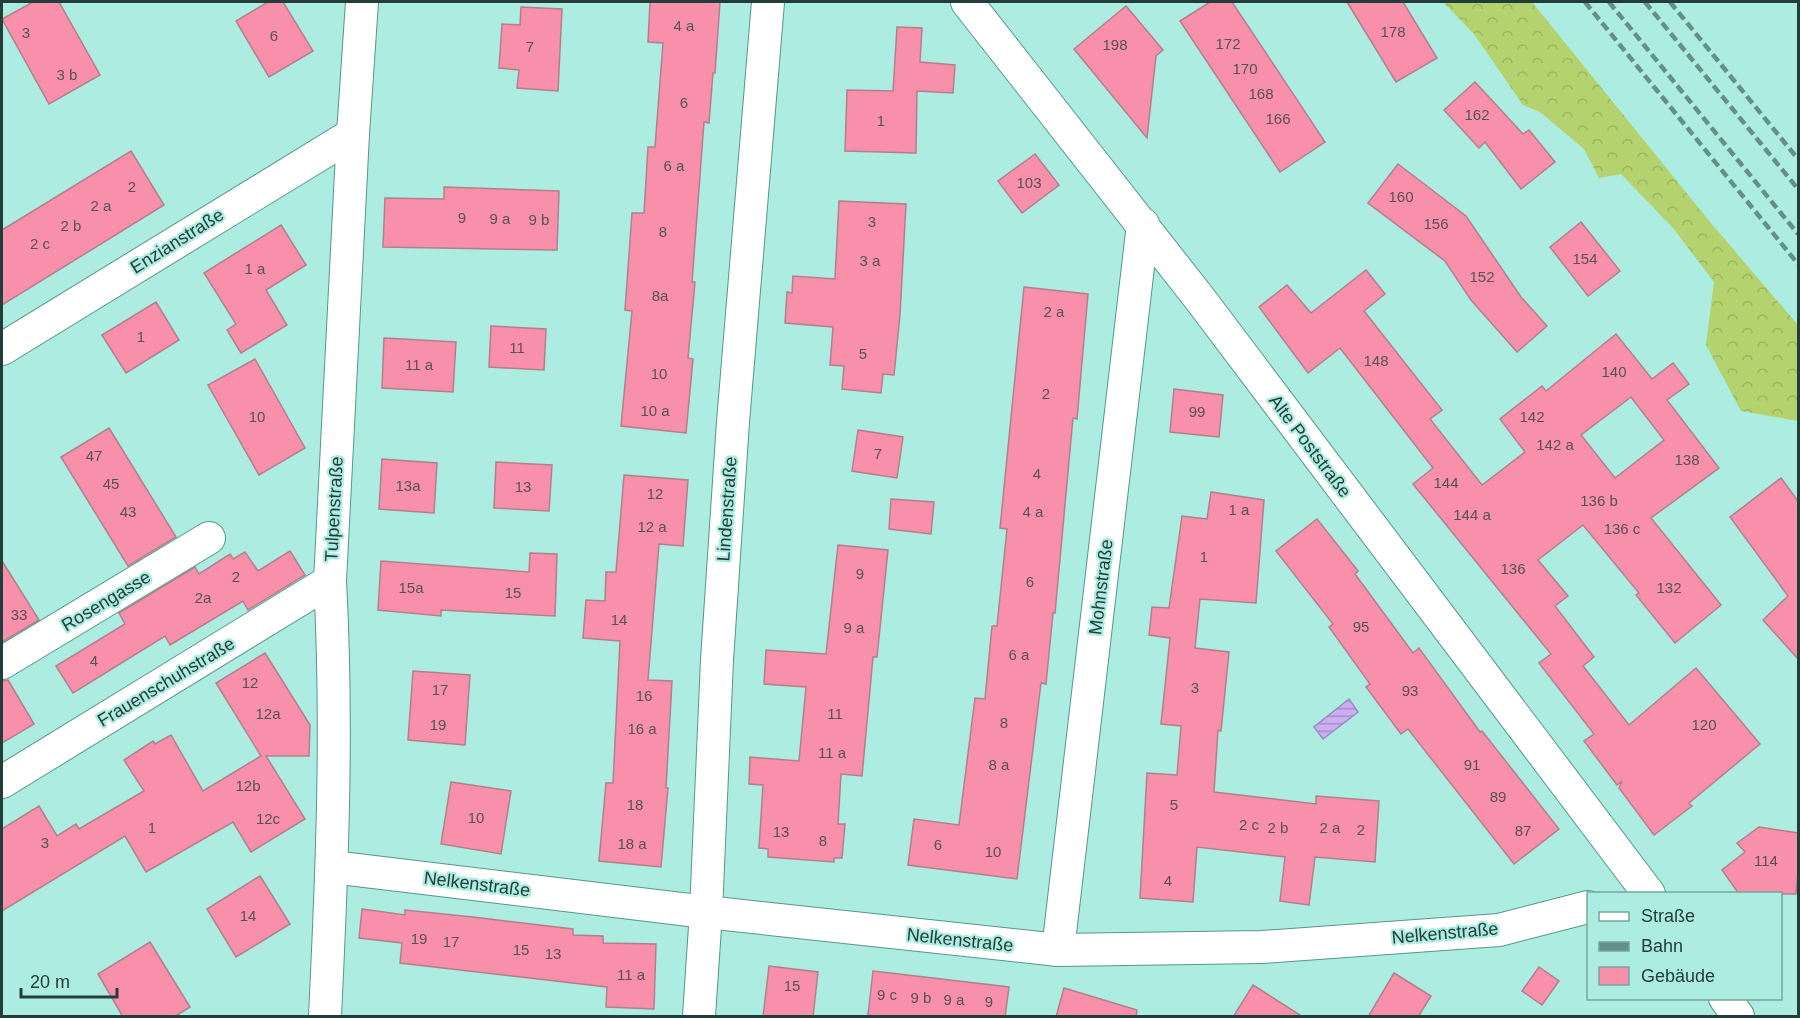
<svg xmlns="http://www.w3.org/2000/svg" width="1800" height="1018" viewBox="0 0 1800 1018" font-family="Helvetica,sans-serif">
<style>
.forest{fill:url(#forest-crowns)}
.water{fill:url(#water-rules);stroke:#998dbb;stroke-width:1.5}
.building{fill:#f88fab;stroke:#b37f8c;stroke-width:1.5;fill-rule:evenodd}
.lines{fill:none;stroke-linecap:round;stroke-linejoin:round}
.minor-casing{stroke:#57968d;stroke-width:34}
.minor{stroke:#fff;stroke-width:32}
.rail{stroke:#649089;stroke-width:4.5;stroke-dasharray:9 4.5;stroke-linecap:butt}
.labels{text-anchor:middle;stroke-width:4.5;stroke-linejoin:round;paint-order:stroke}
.number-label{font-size:15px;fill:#585256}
.street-label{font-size:18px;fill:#233e3a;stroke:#acece1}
</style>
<defs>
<pattern id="forest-crowns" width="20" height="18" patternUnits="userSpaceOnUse" patternTransform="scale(1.5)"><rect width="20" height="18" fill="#b4d36e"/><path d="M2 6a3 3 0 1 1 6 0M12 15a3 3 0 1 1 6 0" fill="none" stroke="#9ab660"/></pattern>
<pattern id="water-rules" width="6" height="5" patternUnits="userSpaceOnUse" patternTransform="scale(1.5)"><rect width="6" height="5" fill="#cbaff2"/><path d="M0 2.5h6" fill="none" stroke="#a490c5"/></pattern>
</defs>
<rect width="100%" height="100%" fill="#acece1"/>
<polygon class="forest" points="1443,2 1532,2 1710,222 1798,325 1798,421 1741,411 1706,345 1714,282 1673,228 1621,174 1599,178 1584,149 1540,112 1523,105 1474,34"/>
<polygon class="water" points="1349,699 1358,712 1323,739 1314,727"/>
<g class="building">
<polygon points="33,2 59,2 100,75 49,104 2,19"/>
<polygon points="268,2 283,2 313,51 269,77 236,21"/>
<polygon points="650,2 720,2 715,73 713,73 709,123 704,122 692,282 695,282 688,358 693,359 686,433 621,426 632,311 625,310 632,213 644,213 648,147 655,147 663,43 648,42"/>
<polygon points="1210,2 1232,2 1325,142 1280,172 1180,21"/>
<polygon points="1347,2 1403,2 1437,58 1396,82"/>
<polygon points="1126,6 1163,50 1156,56 1147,138 1074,49"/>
<polygon points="521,7 562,9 558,91 517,88 519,70 499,68 502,24 520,25"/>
<polygon points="897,27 922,28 920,62 955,65 953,93 917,91 916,153 845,151 847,90 893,91"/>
<polygon points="1475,82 1523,134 1529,130 1555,162 1521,189 1485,142 1479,148 1444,110"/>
<polygon points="131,151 164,205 2,305 2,230"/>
<polygon points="1035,154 1059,185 1022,213 998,181"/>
<polygon points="1398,164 1466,216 1521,297 1547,326 1517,352 1471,300 1445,261 1368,203"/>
<polygon points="444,187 559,191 557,250 383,247 385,198 444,199"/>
<polygon points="839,201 906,204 900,315 894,375 883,374 881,393 842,389 844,366 830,365 833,327 785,323 787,292 792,293 793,276 835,279"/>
<polygon points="1581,222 1620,271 1588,296 1550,247"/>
<polygon points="281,225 306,265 266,290 287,325 241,353 227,330 236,324 204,273"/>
<path d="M1366 270 1385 294 1364 311 1442 410 1430 419 1482 485 1525 452 1500 419 1542 386 1546 391 1616 334 1652 379 1673 363 1689 384 1667 400 1719 468 1651 518 1721 605 1675 643 1636 595 1639 593 1583 525 1538 560 1568 596 1555 606 1594 657 1583 666 1629 725 1696 668 1760 744 1689 803 1692 806 1654 835 1619 788 1622 781 1617 785 1584 741 1594 734 1539 663 1551 654 1413 484 1433 468 1340 348 1308 373 1259 307 1287 285 1311 313ZM1631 397 1664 440 1615 478 1581 435Z"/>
<polygon points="1024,287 1088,294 1077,419 1073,418 1055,613 1053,613 1046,684 1041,683 1017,879 908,865 914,819 959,825 975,698 985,699 992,626 997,626 1007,529 1000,528"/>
<polygon points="156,302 179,340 126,373 102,335"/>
<polygon points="491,326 546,329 544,370 489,367"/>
<polygon points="384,338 456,342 453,392 382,388"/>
<polygon points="255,359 305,448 259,475 208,385"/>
<polygon points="1174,389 1223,395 1219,437 1170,432"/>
<polygon points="109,428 176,537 128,566 61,457"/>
<polygon points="858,430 903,437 897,478 852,471"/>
<polygon points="382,459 437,463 434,513 379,509"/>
<polygon points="496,462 552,465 549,511 494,508"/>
<polygon points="624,475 688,480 683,546 659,544 648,680 672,681 666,788 668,788 661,867 599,861 606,783 613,783 620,641 583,638 586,600 605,601 606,572 616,572"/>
<polygon points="1781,478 1798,501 1798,659 1763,620 1788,596 1730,517"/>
<polygon points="1211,492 1264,500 1256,603 1200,599 1195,648 1229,652 1221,731 1218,730 1214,792 1316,804 1316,796 1379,801 1375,862 1315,857 1309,905 1280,901 1285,857 1197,847 1193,902 1140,898 1147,773 1177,775 1181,726 1161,724 1170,638 1149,635 1152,607 1169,608 1182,516 1207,519"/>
<polygon points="891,499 934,502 931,534 889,529"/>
<polygon points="1317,519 1358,571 1355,574 1413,653 1419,648 1480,732 1482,731 1559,829 1514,864 1408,729 1401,734 1366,687 1370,684 1329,627 1333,624 1276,551"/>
<polygon points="838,545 888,550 877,657 873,657 862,776 841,774 838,824 845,824 842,858 834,858 834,862 768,857 768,849 759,848 763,785 749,784 750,757 799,761 806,687 764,684 766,650 826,654"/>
<polygon points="290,551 305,575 248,610 243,601 170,645 165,636 73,693 56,666 125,624 119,613 195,567 199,574 230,554 233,559 245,552 258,571"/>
<polygon points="530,553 557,554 555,616 441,610 441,616 378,610 381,561 529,572"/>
<polygon points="2,561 39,620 2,642"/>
<polygon points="265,653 310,725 309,756 266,756 305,819 251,852 233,822 146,872 125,836 2,911 2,829 39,806 57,836 76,824 79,829 144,791 124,760 153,741 155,744 171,735 203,791 261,756 216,683"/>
<polygon points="413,671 470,675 465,745 408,740"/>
<polygon points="8,680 34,724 2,743 2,681"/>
<polygon points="451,782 511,791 501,854 441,844"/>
<polygon points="1759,827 1798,833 1798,871 1796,894 1739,894 1722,870 1745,852 1737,843"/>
<polygon points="260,876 290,924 236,957 207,909"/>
<polygon points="362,909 405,915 405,910 473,917 573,929 573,935 603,936 603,943 656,944 654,1009 606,1007 607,987 400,963 402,943 359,938"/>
<polygon points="150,942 190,1007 174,1017 123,1017 98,974"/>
<polygon points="769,966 818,972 813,1017 763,1017"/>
<polygon points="1539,967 1559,981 1542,1005 1522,991"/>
<polygon points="873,971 1009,987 1005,1017 881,1017 868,1015"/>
<polygon points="1394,973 1431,996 1418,1017 1368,1017"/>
<polygon points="1253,985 1303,1017 1233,1017"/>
<polygon points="1064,988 1137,1010 1136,1017 1056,1017"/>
</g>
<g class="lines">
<defs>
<g id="minor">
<polyline points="967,2 1200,299 1649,894"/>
<polyline points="2,349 353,134"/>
<polyline points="2,663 209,538"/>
<polyline points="2,782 330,581"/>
<polyline points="332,867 706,912 1058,950 1262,947 1499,930 1588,907"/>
<polyline points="1058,950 1143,224"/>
<polyline points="1725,998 1738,1016"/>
<path d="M325 1016C332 872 338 726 330 581L353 134 362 2"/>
<polyline points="699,1016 706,912 717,660 733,422 768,2"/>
</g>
</defs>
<use href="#minor" class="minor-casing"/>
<use href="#minor" class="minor"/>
<g class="rail">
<polyline points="1585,2 1798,264"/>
<polyline points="1609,2 1798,234"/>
<polyline points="1645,2 1798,189"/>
<polyline points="1670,2 1798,159"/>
</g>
</g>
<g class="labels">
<g class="number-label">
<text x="684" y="31">4 a</text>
<text x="1393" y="37">178</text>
<text x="26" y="38">3</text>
<text x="274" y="41">6</text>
<text x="1228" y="49">172</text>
<text x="1115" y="50">198</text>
<text x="530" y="52">7</text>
<text x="1245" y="74">170</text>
<text x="67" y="80">3 b</text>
<text x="1261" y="99">168</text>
<text x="684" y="108">6</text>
<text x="1477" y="120">162</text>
<text x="1278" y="124">166</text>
<text x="881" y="126">1</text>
<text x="674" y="171">6 a</text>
<text x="1029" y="188">103</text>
<text x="132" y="192">2</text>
<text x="1401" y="202">160</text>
<text x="101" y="211">2 a</text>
<text x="462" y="223">9</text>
<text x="500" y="224">9 a</text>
<text x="539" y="225">9 b</text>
<text x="872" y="227">3</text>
<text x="1436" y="229">156</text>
<text x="71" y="231">2 b</text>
<text x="663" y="237">8</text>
<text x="40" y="249">2 c</text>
<text x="1585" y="264">154</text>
<text x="870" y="266">3 a</text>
<text x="255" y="274">1 a</text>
<text x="1482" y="282">152</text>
<text x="660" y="301">8a</text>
<text x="1054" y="317">2 a</text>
<text x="141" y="342">1</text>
<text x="517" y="353">11</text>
<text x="863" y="359">5</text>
<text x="1376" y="366">148</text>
<text x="419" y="370">11 a</text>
<text x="1614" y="377">140</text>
<text x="659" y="379">10</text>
<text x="1046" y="399">2</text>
<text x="655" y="416">10 a</text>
<text x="1197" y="417">99</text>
<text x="257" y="422">10</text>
<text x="1532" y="422">142</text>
<text x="1555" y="450">142 a</text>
<text x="878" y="459">7</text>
<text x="94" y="461">47</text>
<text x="1687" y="465">138</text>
<text x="1037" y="479">4</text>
<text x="1446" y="488">144</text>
<text x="111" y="489">45</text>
<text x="408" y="491">13a</text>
<text x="523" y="492">13</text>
<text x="655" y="499">12</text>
<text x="1599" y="506">136 b</text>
<text x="1239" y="515">1 a</text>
<text x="128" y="517">43</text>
<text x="1033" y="517">4 a</text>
<text x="1472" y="520">144 a</text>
<text x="652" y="532">12 a</text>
<text x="1622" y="534">136 c</text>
<text x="1204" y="562">1</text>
<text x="1513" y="574">136</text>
<text x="860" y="579">9</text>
<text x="236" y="582">2</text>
<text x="1030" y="587">6</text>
<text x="411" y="593">15a</text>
<text x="1669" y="593">132</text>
<text x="513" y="598">15</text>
<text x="203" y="603">2a</text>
<text x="19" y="620">33</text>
<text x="619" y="625">14</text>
<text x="1361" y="632">95</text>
<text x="854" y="633">9 a</text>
<text x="1019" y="660">6 a</text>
<text x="94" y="666">4</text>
<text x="250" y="688">12</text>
<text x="1195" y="693">3</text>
<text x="440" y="695">17</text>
<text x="1410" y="696">93</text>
<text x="644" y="701">16</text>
<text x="268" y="719">12a</text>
<text x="835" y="719">11</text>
<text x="1004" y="728">8</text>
<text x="438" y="730">19</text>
<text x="1704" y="730">120</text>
<text x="642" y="734">16 a</text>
<text x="832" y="758">11 a</text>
<text x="999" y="770">8 a</text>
<text x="1472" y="770">91</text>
<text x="248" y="791">12b</text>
<text x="1498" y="802">89</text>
<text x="635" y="810">18</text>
<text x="1174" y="810">5</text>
<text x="476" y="823">10</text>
<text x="268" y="824">12c</text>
<text x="1249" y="830">2 c</text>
<text x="152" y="833">1</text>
<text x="1278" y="833">2 b</text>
<text x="1330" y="833">2 a</text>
<text x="1361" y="835">2</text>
<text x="1523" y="836">87</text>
<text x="781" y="837">13</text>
<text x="823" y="846">8</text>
<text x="45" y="848">3</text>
<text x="632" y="849">18 a</text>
<text x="938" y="850">6</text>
<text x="993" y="857">10</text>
<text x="1766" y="866">114</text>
<text x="1168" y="886">4</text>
<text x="248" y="921">14</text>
<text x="419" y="944">19</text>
<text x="451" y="947">17</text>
<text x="521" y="955">15</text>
<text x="553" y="959">13</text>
<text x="631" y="980">11 a</text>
<text x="792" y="991">15</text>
<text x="887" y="1000">9 c</text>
<text x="921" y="1003">9 b</text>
<text x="954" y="1005">9 a</text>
<text x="989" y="1007">9</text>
</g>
<g class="street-label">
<text transform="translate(177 241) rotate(-32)" y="6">Enzianstraße</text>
<text transform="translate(1310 446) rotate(53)" y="6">Alte Poststraße</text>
<text transform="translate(334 509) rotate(-87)" y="6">Tulpenstraße</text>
<text transform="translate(727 509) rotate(-86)" y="6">Lindenstraße</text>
<text transform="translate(1101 587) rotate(-83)" y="6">Mohnstraße</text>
<text transform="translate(106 601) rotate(-31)" y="6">Rosengasse</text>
<text transform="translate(166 682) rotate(-31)" y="6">Frauenschuhstraße</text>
<text transform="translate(477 884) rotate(7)" y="6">Nelkenstraße</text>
<text transform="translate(1445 933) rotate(-5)" y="6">Nelkenstraße</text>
<text transform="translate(960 940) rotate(6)" y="6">Nelkenstraße</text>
</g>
</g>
<rect width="1800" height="1018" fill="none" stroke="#233e3a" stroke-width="6"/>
<rect x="1587" y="892" width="195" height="108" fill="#acece1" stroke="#75a69e" stroke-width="1.5"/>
<rect x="1599" y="912" width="30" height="9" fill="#ffffff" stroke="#75a69e" stroke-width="1.5"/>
<text x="1641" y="922" font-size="18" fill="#233e3a">Straße</text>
<rect x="1599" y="942" width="30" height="9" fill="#649089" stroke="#75a69e" stroke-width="1.5"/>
<text x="1641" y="952" font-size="18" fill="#233e3a">Bahn</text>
<rect x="1599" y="967" width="30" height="18" fill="#f88fab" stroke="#75a69e" stroke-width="1.5"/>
<text x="1641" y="982" font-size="18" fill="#233e3a">Gebäude</text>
<path d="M21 988v9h96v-9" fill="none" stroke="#233e3a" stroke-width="3"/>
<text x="30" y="988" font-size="18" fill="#233e3a" stroke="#acece1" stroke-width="4.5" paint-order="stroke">20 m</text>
</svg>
